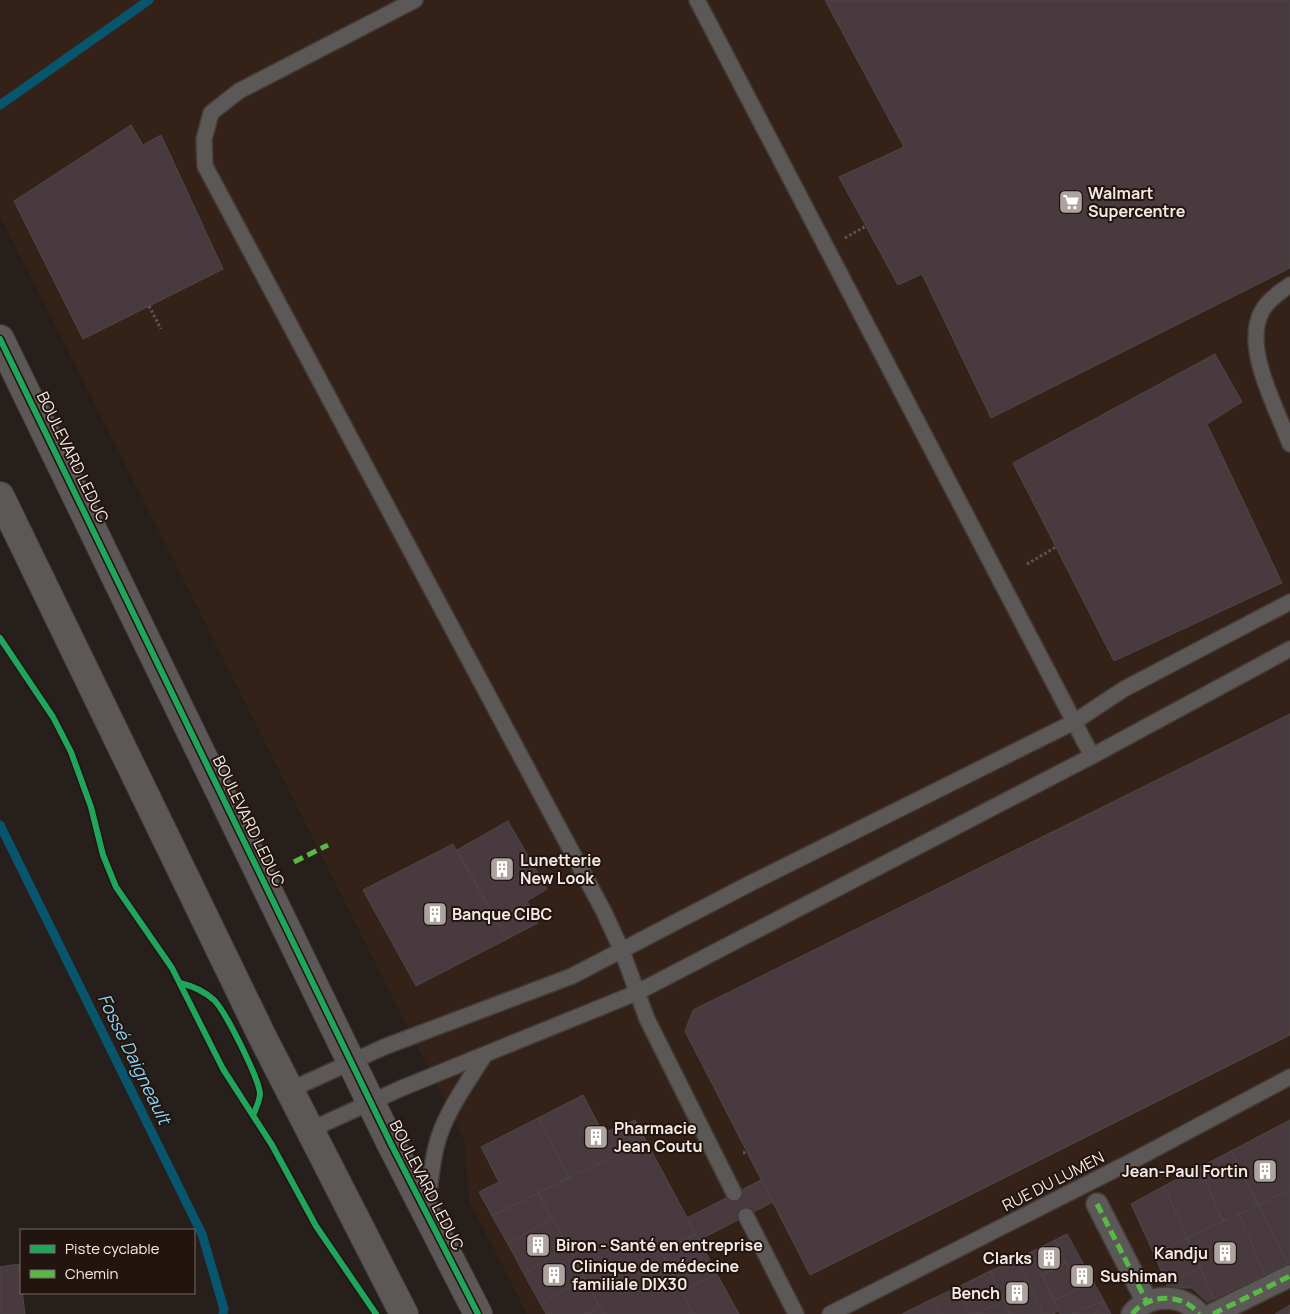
<svg xmlns="http://www.w3.org/2000/svg" width="1290" height="1314" viewBox="0 0 1290 1314" font-family="Manrope,sans-serif">
<style>
.built{fill:#342219}
.lines{fill:none;stroke-linecap:round;stroke-linejoin:round}
.stream{stroke:#08566d;stroke-width:9}
.building{fill:#483a3e;stroke:#4e4747}
.service-casing{stroke:#433c39;stroke-width:18}
.pedestrian-casing{stroke:#433c39;stroke-width:24}
.tertiary-casing{stroke:#433c39;stroke-width:30}
.path{stroke:#5b5655;stroke-width:3;stroke-dasharray:2.5 2.5;stroke-linecap:butt}
.service{stroke:#5c5857;stroke-width:15}
.pedestrian{stroke:#5c5857;stroke-width:21}
.tertiary{stroke:#5c5857;stroke-width:28}
.quiet{stroke:#58b947;stroke-width:5;stroke-dasharray:10 5;stroke-linecap:butt}
.cycleway-casing{stroke:#22140e;stroke-width:9}
.cycleway{stroke:#20a55d;stroke-width:6}
.labels{text-anchor:middle;stroke-width:4;stroke-linejoin:round;paint-order:stroke}
.poi-label{font-size:16px;font-weight:bold;fill:#f4eae5;stroke:#22140e;text-anchor:start}
.street-label{font-size:16px;fill:#f4eae5;stroke:#22140e}
.water-label{font-size:18px;font-style:italic;fill:#86d5f6;stroke:#22140e}
</style>
<rect width="100%" height="100%" fill="#271f1c"/>
<polygon class="built" points="0,0 1290,0 1290,1314 527,1314 469,1201 464,1139 0,215"/>
<g class="lines">
<g class="stream">
<polyline points="0,105 149,0"/>
<polyline points="0,825 202,1234 224,1309 223,1314"/>
</g>
</g>
<g class="building">
<polygon points="825,0 1290,0 1290,268 991,418 922,274 898,285 839,177 904,147"/>
<polygon points="131,125 143,145 161,135 223,269 83,339 14,201"/>
<polygon points="1215,354 1242,402 1207,424 1282,583 1114,661 1013,463"/>
<polygon points="1290,714 1290,1035 810,1275 685,1031 693,1010"/>
<polygon points="508,821 547,889 527,901 538,923 507,939 457,850"/>
<polygon points="453,844 507,939 416,986 363,890"/>
<polygon points="583,1095 603,1133 635,1120 646,1141 569,1178 538,1118"/>
<polygon points="538,1118 569,1178 492,1216 479,1192 499,1182 481,1147"/>
<polygon points="1290,1120 1290,1190 1258,1205 1231,1151"/>
<polygon points="646,1141 696,1234 661,1252 694,1314 604,1314 538,1193"/>
<polygon points="1231,1151 1258,1205 1223,1222 1200,1167"/>
<polygon points="1200,1167 1223,1222 1187,1238 1164,1186"/>
<polygon points="761,1180 773,1202 699,1240 687,1218"/>
<polygon points="1164,1186 1187,1238 1154,1254 1131,1204"/>
<polygon points="1290,1190 1290,1263 1288,1264 1258,1205"/>
<polygon points="538,1193 552,1218 508,1244 492,1216"/>
<polygon points="1258,1205 1288,1264 1265,1275 1239,1214"/>
<polygon points="1239,1214 1265,1275 1214,1299 1187,1238"/>
<polygon points="552,1218 568,1246 524,1274 508,1244"/>
<polygon points="696,1234 717,1274 682,1292 661,1252"/>
<polygon points="1067,1234 1104,1301 1072,1314 1060,1314 1054,1300 1079,1289 1055,1240"/>
<polygon points="1187,1238 1200,1268 1166,1283 1154,1254"/>
<polygon points="1055,1240 1066,1263 1042,1275 1031,1252"/>
<polygon points="568,1246 584,1277 541,1305 524,1274"/>
<polygon points="1031,1252 1059,1311 1053,1314 1043,1314 1017,1259"/>
<polygon points="1017,1259 1043,1314 1010,1314 990,1271"/>
<polygon points="1066,1263 1079,1289 1054,1300 1042,1275"/>
<polygon points="19,1264 25,1314 0,1314 0,1267"/>
<polygon points="1200,1268 1214,1299 1207,1302 1192,1288 1168,1288 1166,1283"/>
<polygon points="990,1271 1004,1301 976,1314 970,1314 958,1287"/>
<polygon points="717,1274 739,1314 694,1314 682,1292"/>
<polygon points="584,1277 600,1307 588,1314 546,1314 541,1305"/>
<polygon points="958,1287 970,1314 939,1314 932,1299"/>
<polygon points="932,1299 939,1314 902,1314"/>
<polygon points="1004,1301 1010,1314 976,1314"/>
<polygon points="1104,1301 1095,1314 1072,1314"/>
<polygon points="1104,1301 1111,1314 1095,1314"/>
<polygon points="1290,1305 1290,1314 1275,1314"/>
<polygon points="600,1307 604,1314 588,1314"/>
</g>
<g class="lines">
<defs>
<g id="service">
<polyline points="415,0 239,91 211,113 204,139 205,166 604,912 622,951 647,1019 734,1193"/>
<polyline points="697,0 1092,756"/>
<path d="M1290 285C1281 291 1267 301 1262 311 1242 347 1277 409 1290 444"/>
<polyline points="290,1090 384,1047 572,976 751,883 1074,722 1124,689 1290,602"/>
<polyline points="310,1130 402,1088 636,993 1092,756 1290,649"/>
<path d="M427 1208C430 1188 431 1167 436 1147 444 1114 466 1085 484 1056"/>
<polyline points="746,1216 796,1314"/>
<polyline points="830,1314 1136,1159 1290,1077"/>
</g>
<g id="pedestrian">
<polyline points="1097,1204 1147,1302"/>
<path d="M1132 1314C1149 1293 1183 1293 1199 1314"/>
<polyline points="1213,1314 1290,1276"/>
</g>
<g id="tertiary">
<polyline points="0,339 391,1144 478,1314"/>
<polyline points="0,496 262,1036 404,1314"/>
</g>
</defs>
<use href="#service" class="service-casing"/>
<use href="#pedestrian" class="pedestrian-casing"/>
<use href="#tertiary" class="tertiary-casing"/>
<g class="path">
<polyline points="845,238 866,226"/>
<polyline points="149,306 161,329"/>
<polyline points="1027,564 1056,547"/>
<polyline points="743,1153 746,1152"/>
</g>
<use href="#service" class="service"/>
<use href="#pedestrian" class="pedestrian"/>
<use href="#tertiary" class="tertiary"/>
<g class="quiet">
<polyline points="294,862 328,845"/>
<polyline points="1097,1204 1147,1302"/>
<path d="M1132 1314C1149 1293 1183 1293 1199 1314"/>
<polyline points="1213,1314 1290,1276"/>
</g>
<defs>
<g id="cycleway">
<polyline points="0,339 391,1144 478,1314"/>
<polyline points="0,638 53,717 71,752 91,807 103,855 116,887 172,968 223,1069 272,1145 316,1226 376,1314"/>
<path d="M180 983C193 986 204 991 214 1000 226 1012 258 1077 260 1093 260 1101 256 1108 253 1115"/>
</g>
</defs>
<use href="#cycleway" class="cycleway-casing"/>
<use href="#cycleway" class="cycleway"/>
</g>
<defs>
<symbol id="supermarket-square" viewBox="-11 -11 22 22"><rect x="-9" y="-9" width="18" height="18" rx="4" fill="#aca39f" stroke="#22140e"/><path d="M-6-5.5h2.5l.6 2H6L4.5 2H-2.5L-4.4-4H-6ZM-1.5 3.2a1.3 1.3 0 1 0 .1 0ZM3 3.2a1.3 1.3 0 1 0 .1 0Z" fill="#fff"/></symbol>
<symbol id="building-square" viewBox="-11 -11 22 22"><rect x="-9" y="-9" width="18" height="18" rx="4" fill="#aca39f" stroke="#22140e"/><path d="M-4-6H4V6H1V3H-1V6H-4ZM-2.5-4.3h1.7v1.8h-1.7ZM.8-4.3h1.7v1.8H.8ZM-2.5-1h1.7V.8h-1.7ZM.8-1h1.7V.8H.8Z" fill="#fff"/></symbol>
</defs>
<g fill-rule="evenodd">
<use href="#supermarket-square" x="1057" y="188" width="28" height="28"/>
<use href="#building-square" x="488" y="855" width="28" height="28"/>
<use href="#building-square" x="421" y="900" width="28" height="28"/>
<use href="#building-square" x="582" y="1123" width="28" height="28"/>
<use href="#building-square" x="1251" y="1157" width="28" height="28"/>
<use href="#building-square" x="524" y="1231" width="28" height="28"/>
<use href="#building-square" x="1211" y="1239" width="28" height="28"/>
<use href="#building-square" x="1035" y="1244" width="28" height="28"/>
<use href="#building-square" x="540" y="1261" width="28" height="28"/>
<use href="#building-square" x="1068" y="1262" width="28" height="28"/>
<use href="#building-square" x="1003" y="1279" width="28" height="28"/>
</g>
<g class="labels">
<g class="poi-label">
<text x="1088" y="199">Walmart<tspan x="1088" dy="18">Supercentre</tspan></text>
<text x="520" y="866">Lunetterie<tspan x="520" dy="18">New Look</tspan></text>
<text x="452" y="920">Banque CIBC</text>
<text x="614" y="1134">Pharmacie<tspan x="614" dy="18">Jean Coutu</tspan></text>
<text x="1248" y="1177" text-anchor="end">Jean-Paul Fortin</text>
<text x="556" y="1251">Biron - Santé en entreprise</text>
<text x="1208" y="1259" text-anchor="end">Kandju</text>
<text x="1032" y="1264" text-anchor="end">Clarks</text>
<text x="572" y="1272">Clinique de médecine<tspan x="572" dy="18">familiale DIX30</tspan></text>
<text x="1100" y="1282">Sushiman</text>
<text x="1000" y="1299" text-anchor="end">Bench</text>
</g>
<g class="street-label">
<text transform="translate(73 457) rotate(64)" y="6">BOULEVARD LEDUC</text>
<text transform="translate(249 821) rotate(64)" y="6">BOULEVARD LEDUC</text>
<text transform="translate(1053 1181) rotate(-27)" y="6">RUE DU LUMEN</text>
<text transform="translate(427 1185) rotate(63)" y="6">BOULEVARD LEDUC</text>
</g>
<g class="water-label">
<text transform="translate(134 1059) rotate(64)" y="6">Fossé Daigneault</text>
</g>
</g>
<rect x="20" y="1229" width="175" height="65" fill="#22140e" stroke="#766a64"/>
<rect x="30" y="1245" width="25" height="8" fill="#20a55d" stroke="#766a64"/>
<text x="65" y="1254" font-size="15" fill="#f4eae5">Piste cyclable</text>
<rect x="30" y="1270" width="25" height="8" fill="#58b947" stroke="#766a64"/>
<text x="65" y="1279" font-size="15" fill="#f4eae5">Chemin</text>
</svg>
